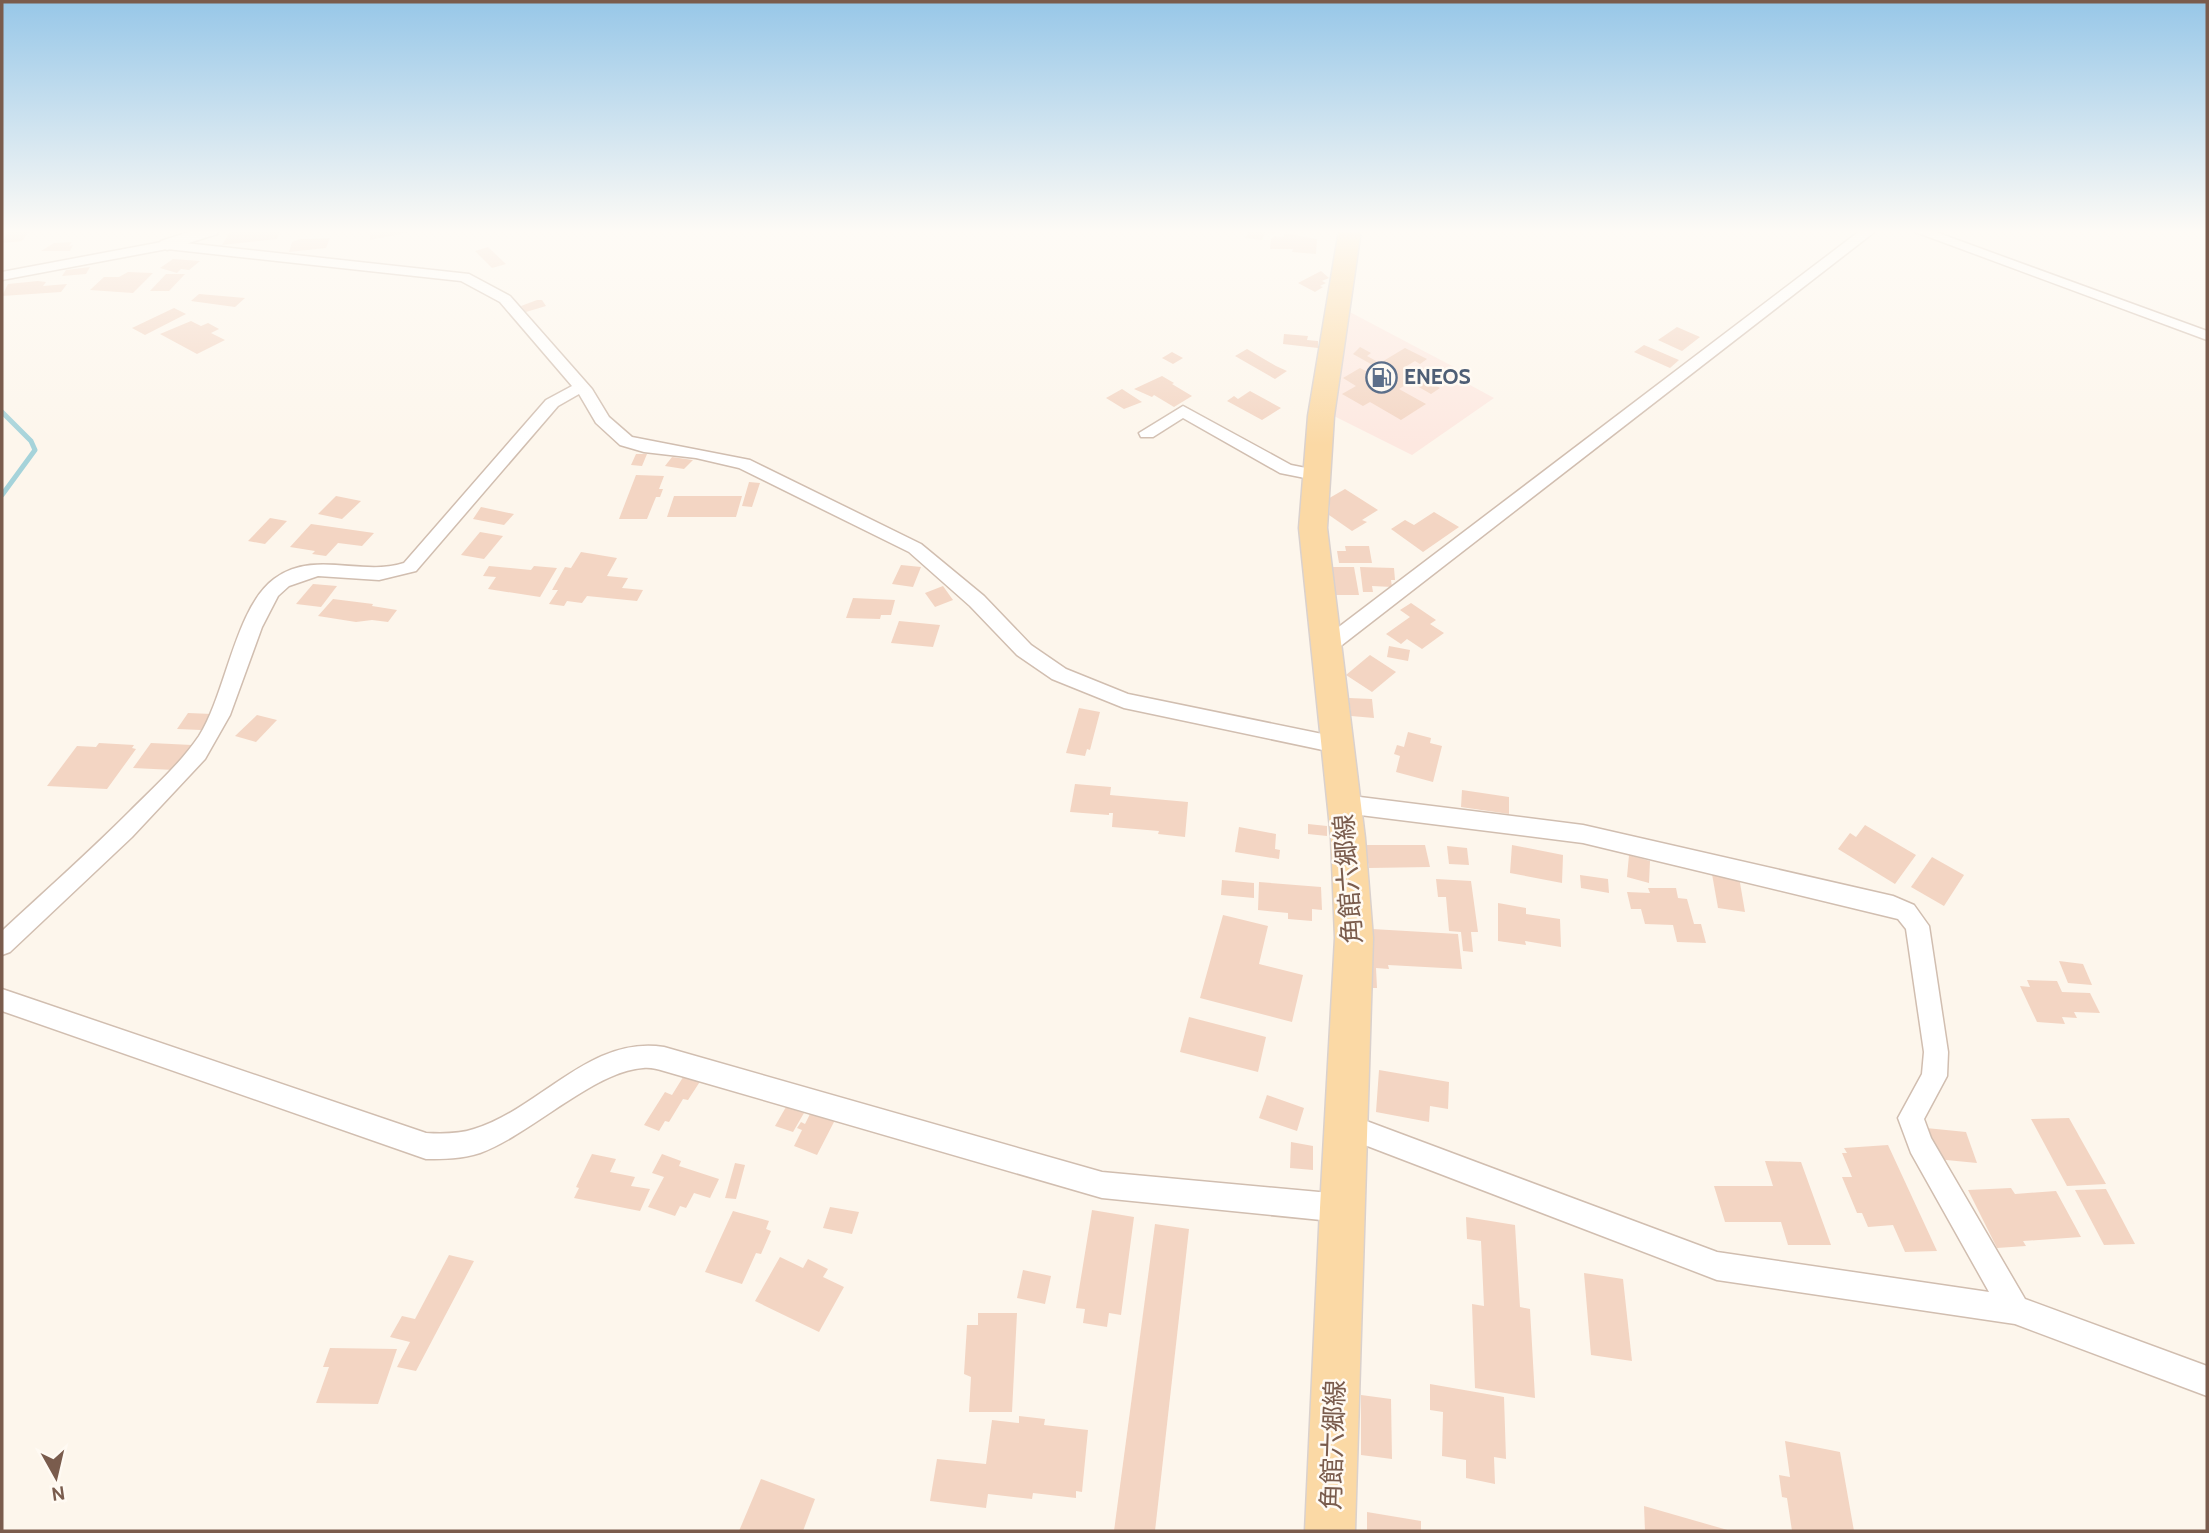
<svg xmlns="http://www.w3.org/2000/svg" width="2209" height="1533" viewBox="0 0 2209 1533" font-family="Cabin,'Noto Sans JP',sans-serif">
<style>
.commercial{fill:#fde8e0}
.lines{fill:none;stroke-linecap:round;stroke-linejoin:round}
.stream{stroke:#a5d3da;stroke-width:5}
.building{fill:#f3d5c3}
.minor-casing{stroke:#d1beb0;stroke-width:3}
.tertiary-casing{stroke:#d1beb0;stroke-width:3}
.primary-casing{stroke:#dad1cd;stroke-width:3}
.minor{fill:#fff;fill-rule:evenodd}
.tertiary{fill:#fff;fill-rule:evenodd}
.primary{fill:#fbd9a5;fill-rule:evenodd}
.labels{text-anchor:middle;stroke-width:5;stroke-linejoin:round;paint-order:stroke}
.far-service-label{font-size:21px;font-weight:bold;fill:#4e5e75;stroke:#fffaf3;text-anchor:start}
.street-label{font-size:26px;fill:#7a5c4d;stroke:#fffaf3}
</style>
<rect width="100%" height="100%" fill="#fdf6ec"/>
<polygon class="commercial" points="1346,310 1454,367 1446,372 1494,398 1412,455 1334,416"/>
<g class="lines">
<polyline class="stream" points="2,412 31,441 35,450 2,495"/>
</g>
<g class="building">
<polygon points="9,230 30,230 22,241 2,243"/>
<polygon points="231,230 280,230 277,239 222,245"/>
<polygon points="370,230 416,230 416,231 370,240"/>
<polygon points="1250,230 1276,230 1274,234 1266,232 1262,240 1245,238"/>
<polygon points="1284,233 1317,239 1316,254 1292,252 1293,249 1270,249 1271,239 1274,236 1284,237"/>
<polygon points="330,238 326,248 289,252 292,242 300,239"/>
<polygon points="72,242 69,246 73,245 70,251 41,251 54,243"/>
<polygon points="488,247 506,264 492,268 475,251"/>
<polygon points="173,259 200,261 189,270 181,269 177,273 160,268"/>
<polygon points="90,267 86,274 62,276 66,270"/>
<polygon points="1321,271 1329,278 1322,281 1326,283 1320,286 1323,287 1315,292 1298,283"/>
<polygon points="128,272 153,273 133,293 90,290 104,277 119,277"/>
<polygon points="166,274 185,274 169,291 150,291"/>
<polygon points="38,281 46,282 43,286 67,284 61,292 2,296 8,284"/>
<polygon points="199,294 245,298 235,307 191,301"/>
<polygon points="537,300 542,300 546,306 526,312 521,306"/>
<polygon points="174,308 186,314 145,335 132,328"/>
<polygon points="191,321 201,326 208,323 219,329 211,333 225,340 197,354 160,334"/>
<polygon points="1677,327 1700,337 1682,351 1658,340"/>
<polygon points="1284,334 1308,336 1307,340 1318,341 1318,348 1283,344"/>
<polygon points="1644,345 1679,360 1670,368 1634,352"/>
<polygon points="1360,347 1371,353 1367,356 1380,363 1405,348 1427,359 1420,364 1415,361 1405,367 1432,379 1428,381 1440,388 1431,394 1410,382 1399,389 1426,404 1401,420 1370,402 1363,406 1342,394 1356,386 1343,378 1360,368 1370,373 1378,368 1353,354"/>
<polygon points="1247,349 1276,366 1287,371 1275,379 1235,356"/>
<polygon points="1172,352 1183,358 1173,364 1162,358"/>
<polygon points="1162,376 1174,383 1172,384 1192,396 1174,407 1154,395 1152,397 1134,389"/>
<polygon points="1122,389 1142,402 1124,409 1106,398"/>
<polygon points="1250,391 1281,408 1262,420 1227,401 1234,396 1238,399"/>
<polygon points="636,454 647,454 642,466 631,465"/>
<polygon points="672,457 693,460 684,469 665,466"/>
<polygon points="636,475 664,476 659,489 663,489 660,497 656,497 647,519 619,519"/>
<polygon points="749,482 760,483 752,507 742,506"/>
<polygon points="1345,489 1378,510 1362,520 1367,522 1352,531 1329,515 1330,503 1326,500"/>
<polygon points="336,496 361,501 342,519 318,514"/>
<polygon points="674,496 742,496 736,517 667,517"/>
<polygon points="481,507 514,514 504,525 473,519"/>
<polygon points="1434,512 1459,527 1423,552 1391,529 1405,520 1414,525"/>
<polygon points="270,518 287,521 265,544 248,541"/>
<polygon points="311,524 374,533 362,546 338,543 326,556 312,554 315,551 290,547"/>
<polygon points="480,532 503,536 484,559 461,555"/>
<polygon points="1345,546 1369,546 1372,563 1339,563 1337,551 1346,551"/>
<polygon points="581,552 617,558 607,576 628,578 622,588 643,590 637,601 587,596 582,603 567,601 564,606 549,604 558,590 552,590 565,567 571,568"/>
<polygon points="901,565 921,567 913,587 892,584"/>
<polygon points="489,566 531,570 534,566 557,568 540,597 488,589 496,577 483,576"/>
<polygon points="1329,567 1354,567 1359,595 1333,595"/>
<polygon points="1360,567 1394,568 1395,580 1391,580 1392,587 1372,586 1373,592 1363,592"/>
<polygon points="313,584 337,586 321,607 296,604"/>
<polygon points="943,586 953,600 935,607 925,593"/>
<polygon points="853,598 895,600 891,615 881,615 880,619 846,618"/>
<polygon points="333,599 373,604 372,606 397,610 388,622 372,620 356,622 318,616"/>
<polygon points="1411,603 1436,620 1430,624 1444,633 1422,649 1407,639 1401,644 1386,634 1410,617 1400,610"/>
<polygon points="899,621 940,625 933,647 891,643"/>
<polygon points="1389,646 1410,650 1408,661 1387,657"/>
<polygon points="1370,655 1396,672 1372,692 1346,675"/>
<polygon points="1349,698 1372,699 1374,718 1351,716"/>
<polygon points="1079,708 1100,712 1090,750 1087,749 1085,756 1066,753"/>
<polygon points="188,713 212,714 201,730 177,729"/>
<polygon points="257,715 277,720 256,742 235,736"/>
<polygon points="1408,732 1431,738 1430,743 1442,746 1433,782 1396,772 1400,756 1394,754 1397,745 1404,747"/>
<polygon points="99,743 134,745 132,748 136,749 107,789 47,786 77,746 96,747"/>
<polygon points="151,743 192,745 174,770 133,768"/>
<polygon points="1075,784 1111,787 1110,795 1188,802 1185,837 1158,834 1159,831 1112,827 1113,813 1109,813 1109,815 1070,812"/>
<polygon points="1462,790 1509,797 1509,814 1461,807"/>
<polygon points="1308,824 1327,826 1327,836 1308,834"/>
<polygon points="1865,825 1916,855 1895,884 1838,849 1850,833 1856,837"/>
<polygon points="1239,827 1276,834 1275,849 1280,850 1279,859 1235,852"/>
<polygon points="1365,845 1425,845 1430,867 1369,868"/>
<polygon points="1512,845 1563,855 1562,883 1510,873"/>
<polygon points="1447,846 1467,848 1469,865 1449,864"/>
<polygon points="1629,855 1650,861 1649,883 1627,877"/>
<polygon points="1932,857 1964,875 1944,906 1911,887"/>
<polygon points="1712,874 1739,877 1745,912 1718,908"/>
<polygon points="1580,875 1608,879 1609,893 1581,888"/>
<polygon points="1436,879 1471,881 1478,932 1471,932 1473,952 1463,951 1461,932 1449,931 1446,897 1438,897"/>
<polygon points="1222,880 1254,883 1254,898 1221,895"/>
<polygon points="1259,882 1321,887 1322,910 1312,909 1312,921 1288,919 1288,913 1258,910"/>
<polygon points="1648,888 1676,888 1678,898 1687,899 1694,924 1701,924 1706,943 1677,942 1673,925 1645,924 1641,909 1631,909 1627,892 1650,893"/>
<polygon points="1498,903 1526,908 1526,914 1560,919 1561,947 1525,941 1526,945 1498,941"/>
<polygon points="1223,915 1268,926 1259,964 1303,975 1292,1022 1200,998"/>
<polygon points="1372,929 1458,934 1462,969 1388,965 1389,969 1376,968 1377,988 1367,988 1370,955 1374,955"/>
<polygon points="2059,961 2083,964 2092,985 2068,983"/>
<polygon points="2027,980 2057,981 2062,992 2090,993 2100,1013 2074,1012 2077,1018 2062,1017 2065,1024 2037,1022 2020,986 2030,987"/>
<polygon points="1189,1017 1266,1037 1258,1072 1180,1052"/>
<polygon points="1379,1070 1449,1082 1448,1109 1430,1106 1429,1122 1376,1112"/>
<polygon points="685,1074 701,1080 688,1100 683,1099 669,1122 665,1121 659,1131 644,1125 665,1092 672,1095"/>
<polygon points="1267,1095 1304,1108 1297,1131 1259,1118"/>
<polygon points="786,1107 804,1113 793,1132 775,1126"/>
<polygon points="811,1112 835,1120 817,1155 794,1146 802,1130 797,1128 801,1122 805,1124"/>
<polygon points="2069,1118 2106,1184 2067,1186 2031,1119"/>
<polygon points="1926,1128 1966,1132 1977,1163 1936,1159"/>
<polygon points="1291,1142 1313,1146 1313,1170 1290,1168"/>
<polygon points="1888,1145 1937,1251 1905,1252 1893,1225 1868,1227 1862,1213 1857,1213 1842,1177 1852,1177 1842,1153 1847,1153 1844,1148"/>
<polygon points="592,1154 616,1159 610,1172 635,1177 631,1186 650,1189 640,1211 574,1198 579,1188 576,1187"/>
<polygon points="662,1154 681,1161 679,1166 719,1179 710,1198 694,1193 686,1208 680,1206 675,1216 648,1207 664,1177 652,1173"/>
<polygon points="1765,1161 1801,1162 1831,1245 1788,1245 1781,1222 1725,1222 1714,1186 1773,1186"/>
<polygon points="735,1163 745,1165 736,1199 725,1198"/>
<polygon points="2011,1188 2015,1194 2056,1191 2081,1237 2023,1241 2026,1246 1997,1248 1968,1190"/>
<polygon points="2106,1189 2135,1244 2104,1245 2075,1190"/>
<polygon points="830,1207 859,1212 852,1234 823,1228"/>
<polygon points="1092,1210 1134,1217 1121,1315 1109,1313 1107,1327 1083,1323 1085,1309 1076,1308"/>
<polygon points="733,1211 769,1221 766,1229 771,1231 761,1254 756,1253 742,1284 705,1272"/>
<polygon points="1466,1217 1515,1225 1520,1307 1530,1309 1535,1398 1475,1388 1472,1304 1484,1306 1481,1241 1467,1239"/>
<polygon points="1155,1224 1189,1229 1155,1531 1114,1531"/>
<polygon points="449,1255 474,1261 416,1371 397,1367 410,1342 390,1337 402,1316 415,1319"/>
<polygon points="780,1257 803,1268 808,1259 828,1269 823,1277 844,1287 819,1332 755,1301"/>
<polygon points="1023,1270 1051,1276 1045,1304 1017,1298"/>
<polygon points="1584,1273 1623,1279 1632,1361 1591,1355"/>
<polygon points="978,1313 1017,1313 1012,1412 969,1412 971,1377 964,1374 967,1325 978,1325"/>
<polygon points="330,1348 397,1349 378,1404 316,1403 329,1367 323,1367"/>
<polygon points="1430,1384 1504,1397 1506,1459 1494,1457 1495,1484 1466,1478 1466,1460 1442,1456 1443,1412 1430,1410"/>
<polygon points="1361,1395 1391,1399 1392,1459 1361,1455"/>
<polygon points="1019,1416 1045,1419 1044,1425 1088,1430 1082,1492 1076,1491 1076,1498 1033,1493 1032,1499 988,1494 986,1508 930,1501 937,1459 986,1464 992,1420 1019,1423"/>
<polygon points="1785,1441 1840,1452 1854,1531 1792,1531 1787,1498 1782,1497 1779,1475 1790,1477"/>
<polygon points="761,1479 815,1499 803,1531 739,1531"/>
<polygon points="1644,1506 1731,1531 1645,1531"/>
<polygon points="1367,1512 1421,1521 1421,1531 1367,1531"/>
</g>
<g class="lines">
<defs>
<g id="minor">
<polygon points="1861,230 1877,230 1333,652 1319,652 1316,647 1319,642"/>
<polygon points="1910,230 1930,230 2207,331 2207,340"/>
<path d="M167 241 469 274 510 296 592 389 609 417 632 437 750 460 921 544 984 596 1031 645 1066 669 1128 694 1337 737 1344 739 1347 745 1344 751 1337 753 1124 708 1052 679 1017 655 970 606 909 552 739 468 696 458 644 452 620 445 596 423 579 394 558 406 416 571 379 580 318 576 289 586 278 596 262 627 230 715 205 759 132 837 10 952 2 955V931C45 891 89 852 130 811 154 787 180 764 199 736 226 694 235 608 274 579 314 549 361 577 404 563L546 400 572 386 500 302 461 281 167 249 2 280V272Z"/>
<polygon points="1183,406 1291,465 1321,471 1323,475 1315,480 1280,473 1183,418 1153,437 1141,437 1139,433"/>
<polygon points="1344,795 1583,825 1893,896 1914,905 1929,926 1948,1052 1947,1076 1924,1119 1931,1138 2025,1299 2207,1366 2207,1396 2015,1324 1717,1280 1336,1134 1332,1125 1336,1116 1345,1113 1717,1252 1989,1292 1911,1153 1898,1118 1922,1074 1924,1052 1906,929 1898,919 1583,843 1344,813 1336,810 1333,804 1336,798"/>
<path d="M2 989 426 1133C442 1134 459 1134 474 1129 540 1109 590 1035 664 1047L1102 1172 1341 1194 1351 1198 1355 1208 1351 1218 1341 1222 1102 1198 664 1071C657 1069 650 1067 643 1068 594 1071 530 1135 480 1153 462 1159 444 1159 426 1159L2 1011Z"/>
</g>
<polygon id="tertiary" points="195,230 219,230 217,234 167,250 158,245 161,241"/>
<polygon id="primary" points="1339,230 1361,230 1334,416 1327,528 1365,838 1373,938 1355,1531 1305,1531 1320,1208 1335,938 1331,838 1299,528 1308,416"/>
</defs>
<use href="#minor" class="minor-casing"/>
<use href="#tertiary" class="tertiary-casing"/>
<use href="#primary" class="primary-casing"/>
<use href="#minor" class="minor"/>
<use href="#tertiary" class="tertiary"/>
<use href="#primary" class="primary"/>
</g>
<linearGradient id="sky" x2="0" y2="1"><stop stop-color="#97c7e8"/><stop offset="0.52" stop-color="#fefbf6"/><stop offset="1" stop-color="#fefbf6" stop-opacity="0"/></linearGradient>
<rect width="2209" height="445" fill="url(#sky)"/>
<defs>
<symbol id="fuel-ring" viewBox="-11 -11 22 22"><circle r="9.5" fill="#fffaf3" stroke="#5c6f8a" stroke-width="1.5"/><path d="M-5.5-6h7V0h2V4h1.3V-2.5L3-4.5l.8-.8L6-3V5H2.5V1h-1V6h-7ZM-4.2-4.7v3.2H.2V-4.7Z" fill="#5c6f8a"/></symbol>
</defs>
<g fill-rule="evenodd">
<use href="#fuel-ring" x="1364" y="360" width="35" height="35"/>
</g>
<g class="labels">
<g class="far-service-label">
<text x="1404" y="384">ENEOS</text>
</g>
<g class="street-label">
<text transform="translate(1348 879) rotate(-94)" y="9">角館六郷線</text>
<text transform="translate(1333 1445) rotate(-88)" y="9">角館六郷線</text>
</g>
</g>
<rect width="2209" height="1533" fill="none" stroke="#7a5c4d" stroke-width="7"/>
<g transform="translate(56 1477) rotate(172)" stroke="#fffaf3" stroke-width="5" paint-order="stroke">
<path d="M0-5L12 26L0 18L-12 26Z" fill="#7a5c4d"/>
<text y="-10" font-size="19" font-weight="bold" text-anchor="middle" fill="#7a5c4d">N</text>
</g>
</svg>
